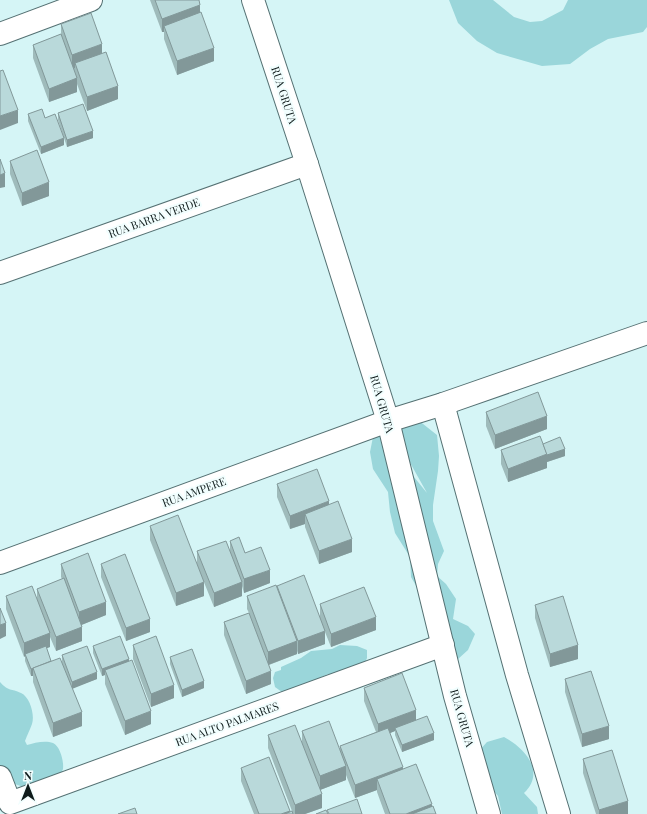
<svg xmlns="http://www.w3.org/2000/svg" width="647" height="814" viewBox="0 0 647 814" font-family="'Playfair Display',serif">
<style>
.green{fill:#9ad6da}
.lines{fill:none;stroke-linecap:round;stroke-linejoin:round}
.minor-casing{stroke:#557173;stroke-width:24}
.minor{stroke:#fff;stroke-width:22}
.wall{fill:#9fbbbb}
.shaded-wall{fill:#829899}
.building{fill:#b9d9da;stroke:#829899}
.labels{text-anchor:middle;stroke-width:4;stroke-linejoin:round;paint-order:stroke}
.street-label{font-size:11px;fill:#0f1b1b;stroke:#f1fefe}
</style>
<rect width="100%" height="100%" fill="#d5f5f6"/>
<g class="green">
<polygon points="449,0 493,0 514,17 530,22 542,21 563,10 568,0 647,0 647,27 643,32 608,39 590,49 570,64 542,66 497,53 477,41 458,23"/>
<polygon points="418,420 437,435 439,456 438,471 433,505 433,521 444,551 438,564 437,576 446,584 456,599 453,619 468,626 475,634 468,650 458,659 447,648 422,596 411,577 410,557 395,533 390,512 388,492 373,469 370,452 373,437 379,434 427,493 389,425"/>
<path d="M340 645 357 646 367 650V658L363 668 342 679C338 677 333 675 329 674 325 674 294 692 286 695L275 687 273 678 275 672 281 670V667L301 658 311 651 332 649Z"/>
<path d="M0 682C9 692 11 688 21 693 30 697 35 715 32 724 30 730 27 735 25 741L27 745C34 743 45 740 53 743 60 746 64 761 63 769 62 772 60 775 59 778L26 788 15 784 0 769Z"/>
<path d="M504 737C525 748 546 772 524 793L537 807 538 814H502L498 796 492 789 478 752 487 742Z"/>
</g>
<g class="lines">
<defs>
<g id="minor">
<polyline points="253,0 307,164 388,421 455,696 489,814"/>
<polyline points="0,34 91,0"/>
<polyline points="0,273 307,164"/>
<polyline points="443,404 517,675 559,814"/>
<polyline points="0,563 388,421 443,404 647,333"/>
<polyline points="0,777 10,803 443,645"/>
</g>
</defs>
<use href="#minor" class="minor-casing"/>
<use href="#minor" class="minor"/>
</g>
<g class="wall">
<polygon points="150,0 199,0 200,12 214,61 177,75 164,39 164,32 162,32"/>
<polygon points="61,24 102,53 118,99 87,111 77,84 77,92 49,102 33,58 33,45 61,34"/>
<polygon points="58,113 93,138 67,147 58,120"/>
<polygon points="28,114 45,118 64,145 41,154 28,121"/>
<polygon points="10,161 49,196 22,206 10,174"/>
<polygon points="486,412 547,429 495,449 486,426"/>
<polygon points="543,444 565,456 547,462 547,468 508,482 501,464 501,450"/>
<polygon points="277,484 329,504 352,552 319,564 305,527 305,524 290,529 277,497"/>
<polygon points="150,526 204,596 176,606 150,540"/>
<polygon points="230,541 245,553 270,583 244,593 242,586 242,596 214,607 197,565 197,551 230,550"/>
<polygon points="61,564 106,615 81,625 82,641 56,651 50,637 50,647 46,648 51,661 62,662 62,655 97,679 72,688 82,726 53,737 33,682 33,676 31,676 25,661 25,656 24,657 6,609 6,596 37,599 37,589 62,579 61,577"/>
<polygon points="101,564 150,632 126,641 101,577"/>
<polygon points="277,586 320,616 320,604 376,630 331,647 325,632 325,644 298,654 297,651 297,654 269,665 271,684 246,694 224,635 224,622 249,613 247,609 247,596 277,588"/>
<polygon points="535,605 578,659 550,667 535,618"/>
<polygon points="133,645 174,698 151,707 133,659"/>
<polygon points="93,646 129,661 151,724 125,735 105,684 105,675 102,676 93,653"/>
<polygon points="170,657 204,688 182,697 170,664"/>
<polygon points="565,679 609,739 582,747 565,692"/>
<polygon points="364,688 416,720 434,740 402,752 395,735 395,731 390,733 403,769 432,807 436,814 385,814 377,792 377,790 355,798 346,775 346,780 320,790 302,744 302,731 340,751 340,746 376,732 364,701"/>
<polygon points="268,735 322,808 305,814 254,814 241,781 241,768 290,812 292,811 268,748"/>
<polygon points="583,759 628,814 596,814 583,773"/>
</g>
<g class="shaded-wall">
<polygon points="200,5 200,18 164,26 164,32 162,32 162,19"/>
<polygon points="102,44 102,57 75,63 75,68 72,69 72,55"/>
<polygon points="214,48 214,61 177,75 177,61"/>
<polygon points="77,78 77,92 49,102 49,89"/>
<polygon points="118,86 118,99 87,111 87,97"/>
<polygon points="18,110 18,123 0,130 0,116"/>
<polygon points="93,131 93,138 67,147 67,140"/>
<polygon points="64,138 64,145 41,154 41,147"/>
<polygon points="5,173 5,187 0,188 0,175"/>
<polygon points="49,182 49,196 22,206 22,193"/>
<polygon points="547,416 547,429 495,449 495,435"/>
<polygon points="565,449 565,456 547,462 547,468 508,482 508,469 547,454"/>
<polygon points="329,501 329,514 305,514 305,524 290,529 290,516"/>
<polygon points="352,539 352,552 319,564 319,551"/>
<polygon points="270,570 270,583 244,593 244,579"/>
<polygon points="204,582 204,596 176,606 176,593"/>
<polygon points="242,582 242,596 214,607 214,593"/>
<polygon points="106,602 106,615 79,626 79,612"/>
<polygon points="376,617 376,630 331,647 331,634"/>
<polygon points="150,619 150,632 126,641 126,628"/>
<polygon points="6,623 6,636 0,639 0,625"/>
<polygon points="82,627 82,641 56,651 56,637"/>
<polygon points="325,631 325,644 298,654 298,641"/>
<polygon points="50,633 50,647 26,656 25,654 25,656 24,657 24,643"/>
<polygon points="297,641 297,654 268,665 268,652"/>
<polygon points="578,645 578,659 550,667 550,654"/>
<polygon points="129,659 129,666 105,670 105,675 102,676 102,669"/>
<rect x="31" y="669" width="2" height="7"/>
<polygon points="271,671 271,684 246,694 246,681"/>
<polygon points="97,672 97,679 72,689 72,682"/>
<polygon points="204,681 204,688 182,697 182,690"/>
<polygon points="174,685 174,698 151,707 151,694"/>
<polygon points="416,710 416,723 395,728 395,731 378,738 378,724"/>
<polygon points="151,711 151,724 125,735 125,721"/>
<polygon points="82,712 82,726 53,737 53,723"/>
<polygon points="609,726 609,739 582,747 582,734"/>
<polygon points="434,733 434,740 402,752 402,745"/>
<polygon points="346,766 346,780 320,790 320,776"/>
<polygon points="403,767 403,780 377,779 377,790 355,798 355,785"/>
<polygon points="322,794 322,808 305,814 295,814 295,805"/>
<polygon points="628,801 628,814 599,814 599,810"/>
<polygon points="432,804 432,814 406,814"/>
<polygon points="290,811 290,814 281,814"/>
</g>
<g class="building">
<polygon points="155,0 199,0 200,5 162,19"/>
<polygon points="201,12 214,48 177,61 164,26"/>
<polygon points="91,13 102,44 72,55 61,24"/>
<polygon points="61,34 77,78 49,89 33,45"/>
<polygon points="106,52 118,86 87,97 75,63"/>
<polygon points="3,70 18,110 0,116 0,71"/>
<polygon points="83,104 93,131 67,140 58,113"/>
<polygon points="42,109 45,118 55,114 64,138 41,147 28,114"/>
<polygon points="37,150 49,182 22,193 10,161"/>
<polygon points="0,159 5,173 0,175"/>
<polygon points="538,392 547,416 495,435 486,412"/>
<polygon points="540,436 547,454 508,469 501,450"/>
<polygon points="560,437 565,449 547,455 543,444"/>
<polygon points="317,469 329,501 290,516 277,484"/>
<polygon points="338,501 352,539 319,551 305,514"/>
<polygon points="178,515 204,582 176,593 150,526"/>
<polygon points="239,537 245,553 261,547 270,570 244,579 230,541"/>
<polygon points="226,541 242,582 214,593 197,551"/>
<polygon points="88,553 106,602 79,612 61,564"/>
<polygon points="125,554 150,619 126,628 101,564"/>
<polygon points="304,575 325,631 298,641 277,586"/>
<polygon points="64,578 82,627 56,637 37,589"/>
<polygon points="276,585 297,641 268,652 247,596"/>
<polygon points="32,586 50,633 24,643 6,596"/>
<polygon points="364,587 376,617 331,634 320,604"/>
<polygon points="563,596 578,645 550,654 535,605"/>
<polygon points="0,608 6,623 0,625"/>
<polygon points="249,613 271,671 246,681 224,622"/>
<polygon points="120,636 129,659 102,669 93,646"/>
<polygon points="156,636 174,685 151,694 133,645"/>
<polygon points="46,646 51,661 31,669 25,654"/>
<polygon points="87,646 97,672 72,682 62,655"/>
<polygon points="192,649 204,681 182,690 170,657"/>
<polygon points="60,658 82,712 53,723 33,668"/>
<polygon points="132,660 151,711 125,721 105,670"/>
<polygon points="591,671 609,726 582,734 565,679"/>
<polygon points="402,673 416,710 378,724 364,688"/>
<polygon points="427,716 434,733 402,745 395,728"/>
<polygon points="329,721 346,766 320,776 302,731"/>
<polygon points="295,725 322,794 295,805 268,735"/>
<polygon points="388,728 403,767 355,785 340,746"/>
<polygon points="612,750 628,801 599,810 583,759"/>
<polygon points="269,757 290,811 281,814 259,814 241,768"/>
<polygon points="416,764 432,804 406,814 390,814 377,779"/>
<polygon points="357,799 362,814 329,814 327,810"/>
<polygon points="433,806 436,814 412,814"/>
<polygon points="135,808 137,814 118,814"/>
<polygon points="326,810 328,814 316,814"/>
<polygon points="292,811 293,814 285,814"/>
</g>
<g class="labels">
<g class="street-label">
<text transform="translate(284 95) rotate(72)" y="4">RUA GRUTA</text>
<text transform="translate(154 218) rotate(-20)" y="4">RUA BARRA VERDE</text>
<text transform="translate(382 404) rotate(74)" y="4">RUA GRUTA</text>
<text transform="translate(194 492) rotate(-20)" y="4">RUA AMPERE</text>
<text transform="translate(462 718) rotate(74)" y="4">RUA GRUTA</text>
<text transform="translate(227 724) rotate(-20)" y="4">RUA ALTO PALMARES</text>
</g>
</g>
<g transform="translate(28 786)" stroke="#f1fefe" stroke-width="3" paint-order="stroke">
<path d="M0-3L7 15L0 10L-7 15Z" fill="#0f1b1b"/>
<text y="-6" font-size="11" font-weight="bold" text-anchor="middle" fill="#0f1b1b">N</text>
</g>
</svg>
